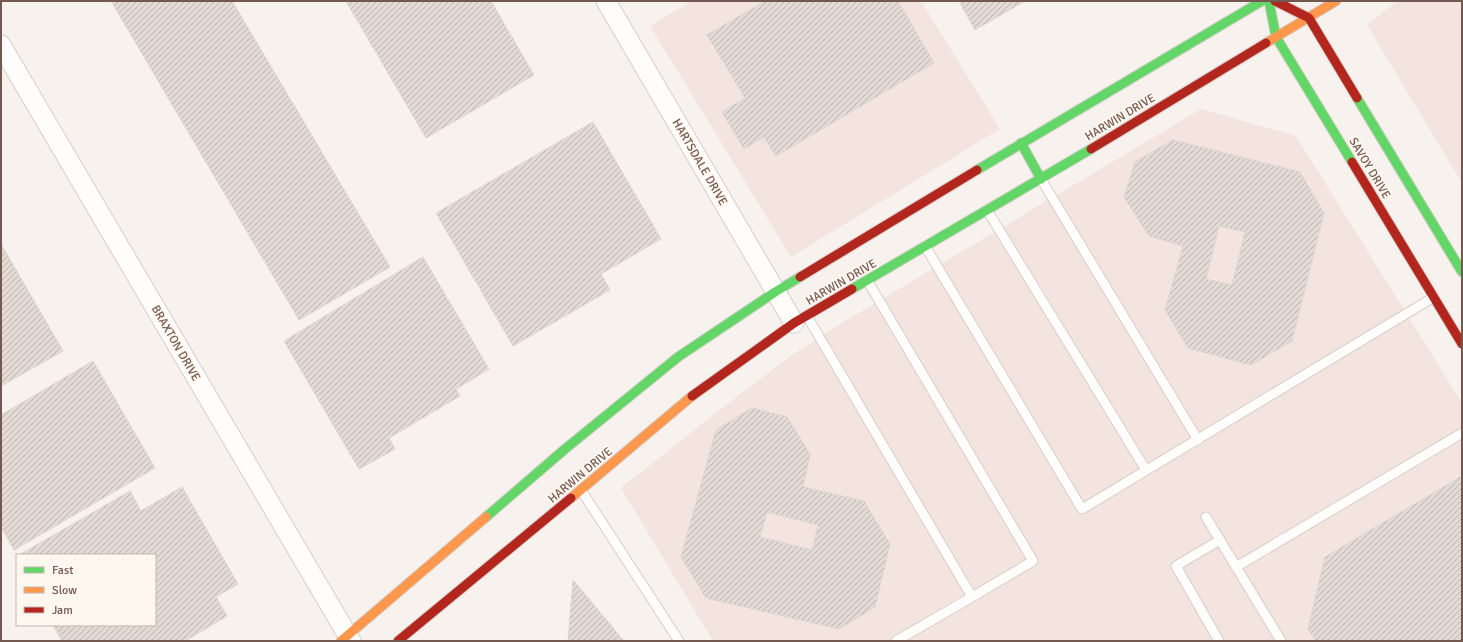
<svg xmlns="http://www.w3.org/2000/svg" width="1463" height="642" viewBox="0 0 1463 642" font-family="Signika,sans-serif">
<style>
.commercial{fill:#f4e4df}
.building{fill:url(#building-hatch);stroke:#dfd5d0;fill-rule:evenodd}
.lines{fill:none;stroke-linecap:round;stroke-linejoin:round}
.lane-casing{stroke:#d6ceca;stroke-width:11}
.street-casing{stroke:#d6ceca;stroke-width:21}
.fast-casing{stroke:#d6cec9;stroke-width:11}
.slow-casing{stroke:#d6cec9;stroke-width:11}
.jam-casing{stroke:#d6cec9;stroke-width:11}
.lane{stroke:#fefdfc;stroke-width:9}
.street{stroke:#fefdfc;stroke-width:19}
.fast{stroke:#63d668;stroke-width:9}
.slow{stroke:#ff974d;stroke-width:9}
.jam{stroke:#b3261e;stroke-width:9}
.labels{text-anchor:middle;stroke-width:3.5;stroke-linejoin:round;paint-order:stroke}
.street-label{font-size:12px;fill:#73584f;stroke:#fdf7ef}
</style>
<defs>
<pattern id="building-hatch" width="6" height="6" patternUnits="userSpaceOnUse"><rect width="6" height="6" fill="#e3dad5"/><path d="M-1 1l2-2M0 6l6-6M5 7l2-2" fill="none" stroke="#bcb4af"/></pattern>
</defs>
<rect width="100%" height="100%" fill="#f7f2ed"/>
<g class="commercial">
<polygon points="692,1 921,1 1000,129 791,257 650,26"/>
<polygon points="1397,1 1462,1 1462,183 1367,25"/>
<polygon points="1201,109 1296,136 1462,403 1462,641 713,641 621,488 717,412 792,355 832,329"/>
</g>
<g class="building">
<polygon points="111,1 232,1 390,267 299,320"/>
<polygon points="346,1 491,1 534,75 426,138"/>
<polygon points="765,1 898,1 934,63 776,156 764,137 744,149 722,112 745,98 707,35"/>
<polygon points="959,1 1025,1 975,30"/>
<polygon points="593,122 661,239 601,274 610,290 513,346 436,213"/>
<path d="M1173 140 1300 172 1324 213 1292 341 1251 365 1188 348 1165 310 1183 246 1149 236 1124 197 1135 162ZM1219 226 1245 232 1232 285 1206 279Z"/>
<polygon points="1,244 63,351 1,386"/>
<polygon points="423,257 489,369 456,389 460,396 389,438 395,449 359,469 284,341"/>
<polygon points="93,361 155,468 14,550 1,527 1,415"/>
<path d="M752 408 787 417 810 454 803 487 864 501 890 544 875 607 839 629 706 598 681 557 716 430ZM767 512 818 525 812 550 760 537Z"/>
<polygon points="1462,476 1462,641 1316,641 1308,629 1325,557"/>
<polygon points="182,487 238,584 216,597 227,616 185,641 62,641 53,625 155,625 155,555 19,555 130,491 141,511"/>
<polygon points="573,580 624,641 568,641"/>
</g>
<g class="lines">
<defs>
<g id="lane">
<polyline points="1041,179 1198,440"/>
<polyline points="987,210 1146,470"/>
<polyline points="925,246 1082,509 1434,297"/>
<polyline points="807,316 972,597 1033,561 867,280"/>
<polyline points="581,490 679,641"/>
<polyline points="1206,517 1281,641"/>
<polyline points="1236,567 1462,433"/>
<polyline points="896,641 972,597"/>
<polyline points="1219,641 1176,566 1220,540"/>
</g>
<g id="street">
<polyline points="606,1 794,323"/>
<polyline points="1,45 351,641"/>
</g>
<g id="fast">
<polyline points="1269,1 1276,37 1352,162"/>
<polyline points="1357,98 1462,272"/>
<polyline points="1021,143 1041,179"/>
<polyline points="977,170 1262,1"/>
<polyline points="852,289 1091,149"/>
<polyline points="486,517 565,449 678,357 775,292 800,277"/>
</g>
<g id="slow">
<polyline points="1266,43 1336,1"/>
<polyline points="571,498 692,396"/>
<polyline points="341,641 486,517"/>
</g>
<g id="jam">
<polyline points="1275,1 1309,18 1357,98"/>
<polyline points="1091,149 1266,43"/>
<polyline points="1352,162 1462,344"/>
<polyline points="800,277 977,170"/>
<polyline points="692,396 794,323 852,289"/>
<polyline points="398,641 571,498"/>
</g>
</defs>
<use href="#lane" class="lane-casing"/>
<use href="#street" class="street-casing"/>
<use href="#fast" class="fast-casing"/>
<use href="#slow" class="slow-casing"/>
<use href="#jam" class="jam-casing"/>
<use href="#lane" class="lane"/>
<use href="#street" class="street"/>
<use href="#fast" class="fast"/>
<use href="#slow" class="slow"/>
<use href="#jam" class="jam"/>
</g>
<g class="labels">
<g class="street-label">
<text transform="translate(1120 117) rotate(-31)" y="4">HARWIN DRIVE</text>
<text transform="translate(700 162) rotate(60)" y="4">HARTSDALE DRIVE</text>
<text transform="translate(1370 168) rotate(59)" y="4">SAVOY DRIVE</text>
<text transform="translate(841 282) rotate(-30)" y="4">HARWIN DRIVE</text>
<text transform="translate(176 343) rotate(60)" y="4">BRAXTON DRIVE</text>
<text transform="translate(580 475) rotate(-40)" y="4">HARWIN DRIVE</text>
</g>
</g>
<rect width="1463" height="642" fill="none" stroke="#73584f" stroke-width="4"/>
<rect x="16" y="554" width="140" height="72" fill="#fdf7ef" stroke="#c6b7af"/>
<rect x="24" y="567" width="20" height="6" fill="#63d668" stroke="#c6b7af"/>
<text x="52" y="574" font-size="12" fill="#73584f">Fast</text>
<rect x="24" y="587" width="20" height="6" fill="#ff974d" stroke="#c6b7af"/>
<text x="52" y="594" font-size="12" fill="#73584f">Slow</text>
<rect x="24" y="607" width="20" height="6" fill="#b3261e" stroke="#c6b7af"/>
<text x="52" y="614" font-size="12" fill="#73584f">Jam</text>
</svg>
